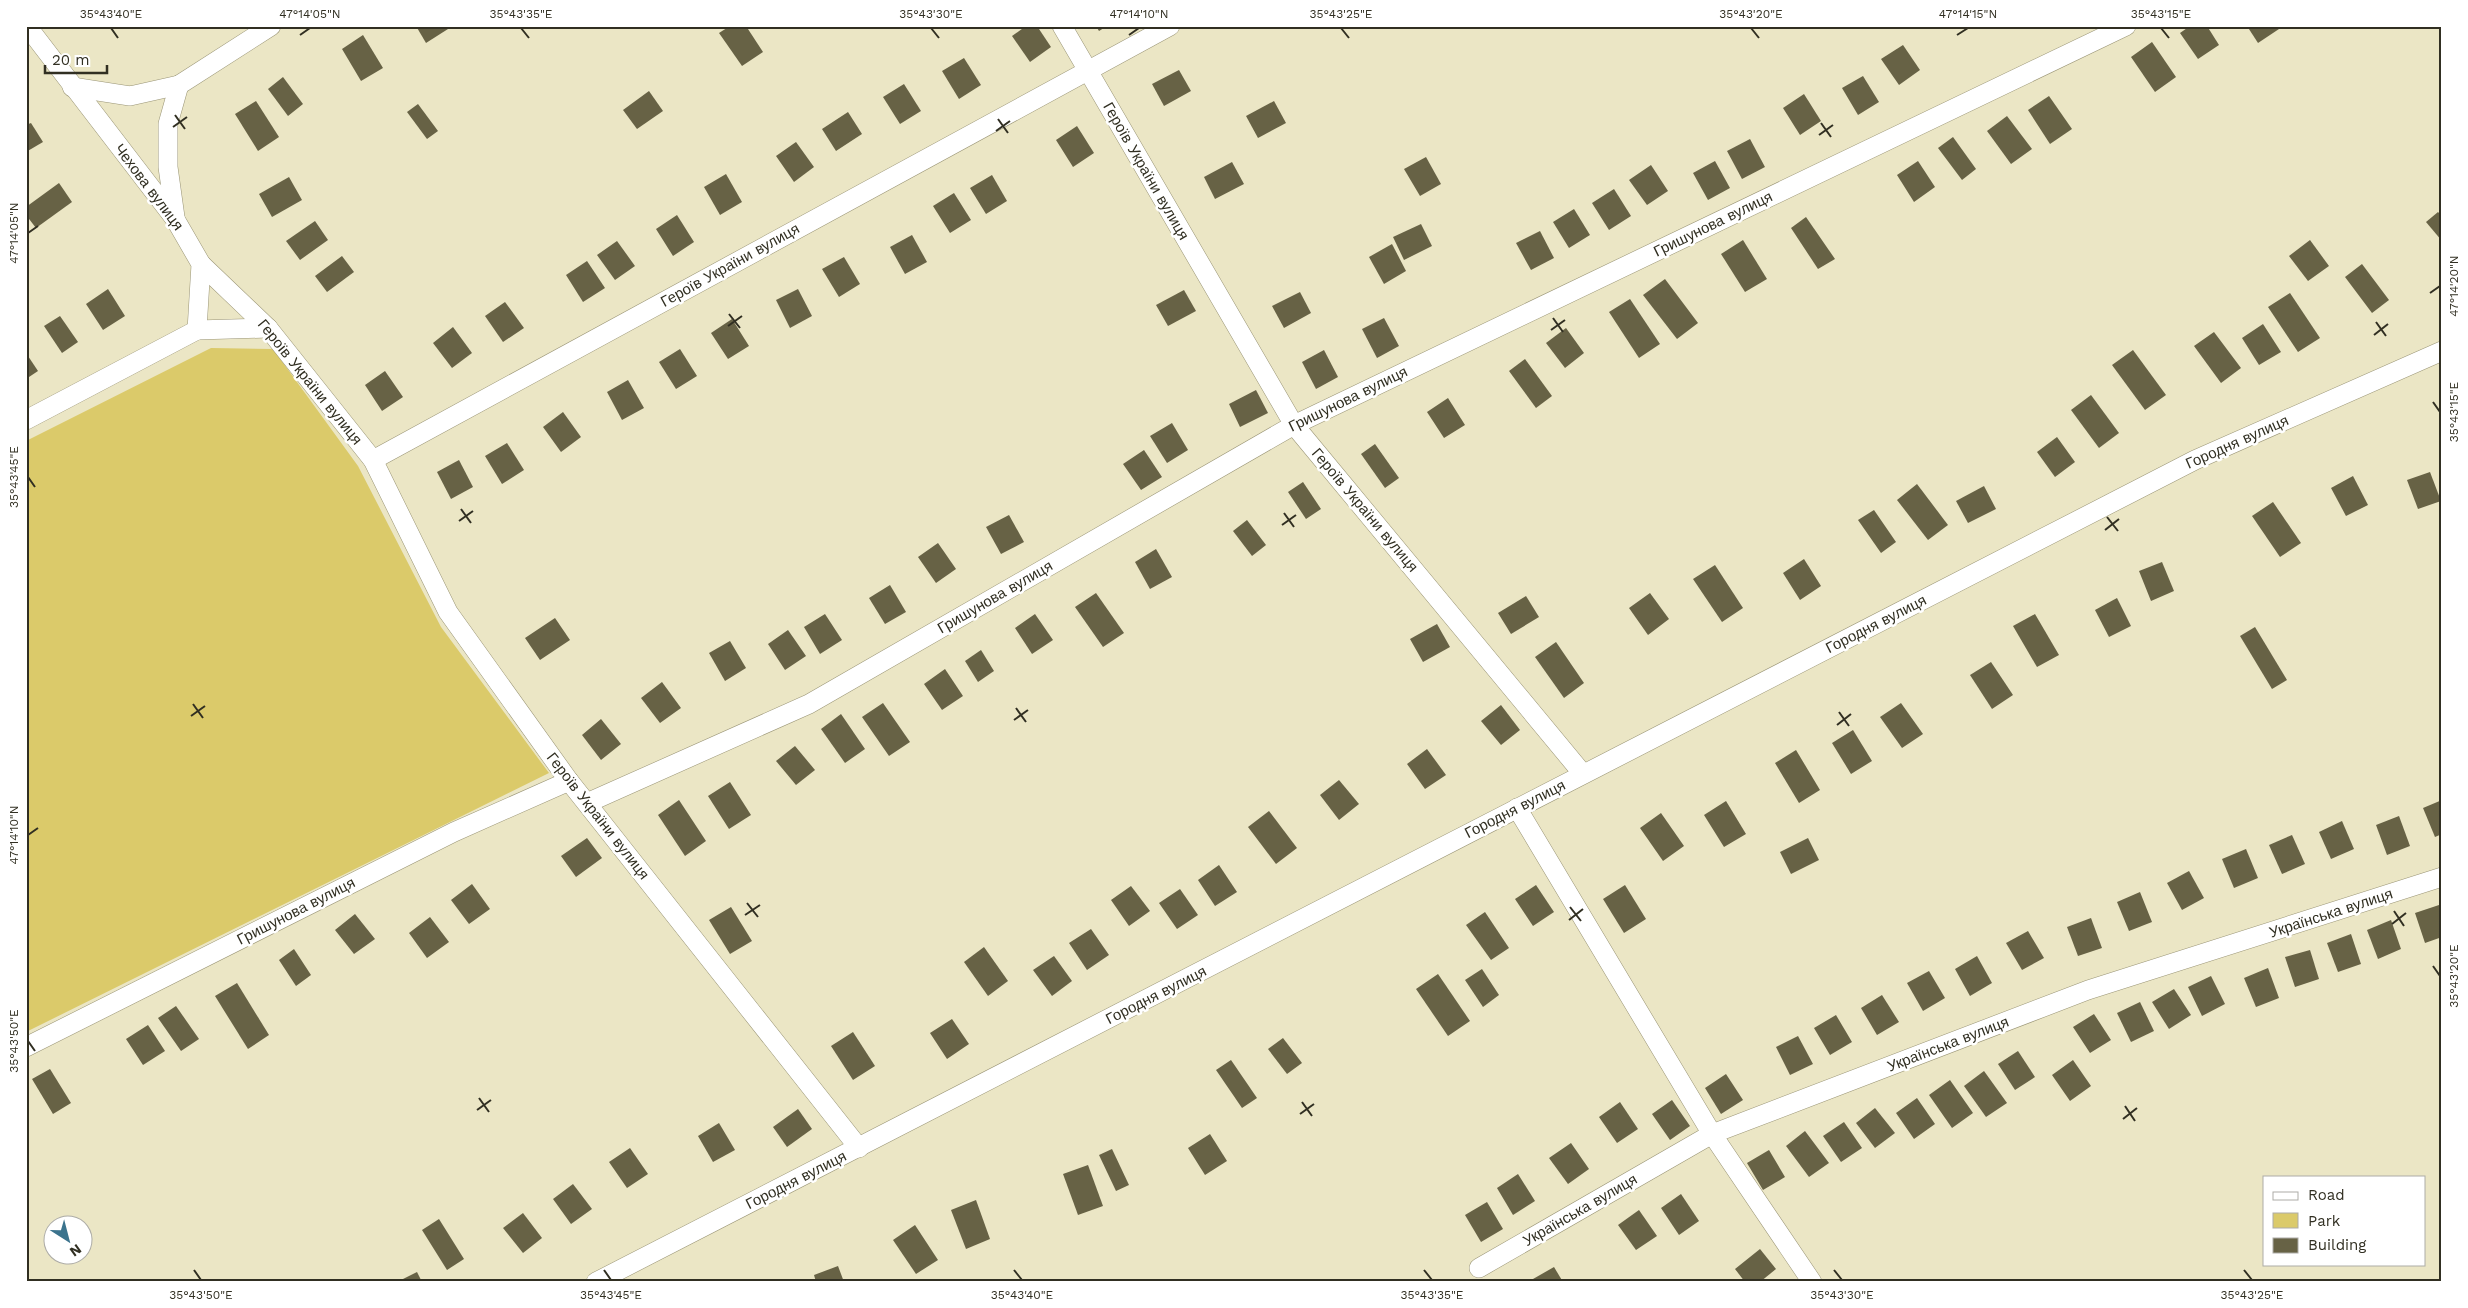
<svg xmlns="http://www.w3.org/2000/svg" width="2468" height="1308" viewBox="0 0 2468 1308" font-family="'Work Sans',sans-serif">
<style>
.green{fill:#dbca6a}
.building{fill:#676245}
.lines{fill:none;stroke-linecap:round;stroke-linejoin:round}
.street-casing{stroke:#9a9576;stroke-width:20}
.street{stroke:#fff;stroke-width:19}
.ticks{fill:none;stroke:#312f22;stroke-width:2}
.labels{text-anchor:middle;stroke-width:5;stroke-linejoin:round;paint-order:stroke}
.street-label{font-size:15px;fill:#312f22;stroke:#fff}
.neatline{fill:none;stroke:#312f22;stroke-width:2}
.ticks-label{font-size:12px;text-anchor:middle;fill:#312f22}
</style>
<rect width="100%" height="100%" fill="#ebe6c5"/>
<polygon class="green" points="211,348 273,349 358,466 441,627 549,773 26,1032 26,441"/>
<g class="building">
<polygon points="416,26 446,26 448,29 426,43"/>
<polygon points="730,26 746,26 763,52 742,66 719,33"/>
<polygon points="1026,26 1037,26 1051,47 1030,62 1012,36"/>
<polygon points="1096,26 1107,26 1099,31"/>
<polygon points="2190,26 2207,26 2219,45 2198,59 2180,33"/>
<polygon points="2247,26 2277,26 2279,29 2258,43"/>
<polygon points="363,35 383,68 361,81 342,49"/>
<polygon points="2152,42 2176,77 2155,92 2131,57"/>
<polygon points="1903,45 1920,70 1899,85 1881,59"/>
<polygon points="964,58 981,85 959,99 942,71"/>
<polygon points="1179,70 1191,91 1164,106 1152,84"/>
<polygon points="1863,76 1879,102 1858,115 1842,88"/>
<polygon points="283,77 303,104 288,116 268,89"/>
<polygon points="904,84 921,111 900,124 883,97"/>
<polygon points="649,91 663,111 637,129 623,110"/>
<polygon points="1804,94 1821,121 1800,135 1783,108"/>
<polygon points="2049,96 2072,129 2050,144 2028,110"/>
<polygon points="256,101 279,137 258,151 235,114"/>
<polygon points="1274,101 1286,123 1258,138 1246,116"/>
<polygon points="418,104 438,131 427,139 407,112"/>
<polygon points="848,112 862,134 836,151 822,129"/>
<polygon points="2007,116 2032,149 2011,164 1987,131"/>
<polygon points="31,123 43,142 26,152 26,125"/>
<polygon points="1077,126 1094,153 1073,167 1056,140"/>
<polygon points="1953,137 1976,169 1962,180 1938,148"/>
<polygon points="1750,139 1765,167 1742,179 1727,151"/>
<polygon points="796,142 814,167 794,182 776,156"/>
<polygon points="1426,157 1441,184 1420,196 1404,169"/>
<polygon points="1715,161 1730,188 1708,200 1693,173"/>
<polygon points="1918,161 1935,187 1914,202 1897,175"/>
<polygon points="1232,162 1244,184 1215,199 1204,177"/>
<polygon points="1651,165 1668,191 1647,205 1629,180"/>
<polygon points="726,174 742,202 720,215 704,187"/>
<polygon points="992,175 1007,201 986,214 970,188"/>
<polygon points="289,177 302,200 272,217 259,194"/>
<polygon points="59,183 72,202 36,228 26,215 26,207"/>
<polygon points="1614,189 1631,216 1609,230 1592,203"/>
<polygon points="954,193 971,220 950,233 933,206"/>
<polygon points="1574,209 1590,235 1569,248 1553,222"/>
<polygon points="2438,212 2442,216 2442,241 2426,222"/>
<polygon points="677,215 694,242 673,256 656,229"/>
<polygon points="1806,217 1835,259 1818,269 1791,228"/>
<polygon points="315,221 328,240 300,260 286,241"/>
<polygon points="1421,224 1432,246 1404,260 1393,237"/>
<polygon points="1540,231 1554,258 1531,270 1516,243"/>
<polygon points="912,235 927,262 905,274 890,247"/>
<polygon points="1743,240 1767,279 1745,292 1721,254"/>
<polygon points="2310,240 2329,266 2308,281 2289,256"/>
<polygon points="617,241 635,266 615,280 597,255"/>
<polygon points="1392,244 1406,271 1384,284 1369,257"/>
<polygon points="342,256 354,272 327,292 315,276"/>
<polygon points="844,257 860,284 839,297 822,269"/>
<polygon points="587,261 605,288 583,302 566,275"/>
<polygon points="2362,264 2389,300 2372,313 2345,277"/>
<polygon points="1665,279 1698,323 1677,339 1643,295"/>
<polygon points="108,289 125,316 103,330 86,304"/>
<polygon points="798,289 812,316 790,328 776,300"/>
<polygon points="1184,290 1196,311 1168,326 1156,305"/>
<polygon points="1300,292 1311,313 1284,328 1272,306"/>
<polygon points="2290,293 2320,338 2298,352 2268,307"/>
<polygon points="1630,299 1660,344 1639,358 1609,312"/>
<polygon points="505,302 524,328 503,342 485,316"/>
<polygon points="60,316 78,342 62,353 44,326"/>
<polygon points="1384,318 1399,346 1377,358 1362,329"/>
<polygon points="732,319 749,346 728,359 711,333"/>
<polygon points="2263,324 2281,352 2259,365 2242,338"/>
<polygon points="453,327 472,353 452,368 433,343"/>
<polygon points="1566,328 1584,353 1565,368 1546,343"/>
<polygon points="2214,332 2241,368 2221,383 2194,346"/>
<polygon points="680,349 697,376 676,389 659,362"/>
<polygon points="1324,350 1338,377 1316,389 1302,362"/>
<polygon points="2133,350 2166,395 2145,410 2112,365"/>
<polygon points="26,353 38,371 26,379"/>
<polygon points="1525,359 1552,396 1536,408 1509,371"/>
<polygon points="385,371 403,397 382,411 365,385"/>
<polygon points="628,380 644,408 622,420 607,392"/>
<polygon points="1256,390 1268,413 1240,427 1229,404"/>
<polygon points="2091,395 2119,433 2099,448 2071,410"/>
<polygon points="1448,398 1465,425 1444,438 1427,412"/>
<polygon points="563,412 581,437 561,452 543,427"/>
<polygon points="1172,423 1188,450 1167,463 1150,436"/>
<polygon points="2057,437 2075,462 2055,477 2037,452"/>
<polygon points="507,443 524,470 502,484 485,456"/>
<polygon points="1375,444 1399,478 1385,488 1361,454"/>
<polygon points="1144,450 1162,477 1141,490 1123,464"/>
<polygon points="459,460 473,487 451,499 437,472"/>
<polygon points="2430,472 2441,501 2418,509 2407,480"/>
<polygon points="2353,476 2368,505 2346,516 2331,488"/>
<polygon points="1303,482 1321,509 1306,519 1288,492"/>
<polygon points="1917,484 1948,525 1928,540 1897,500"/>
<polygon points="1984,486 1996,509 1968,523 1956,501"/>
<polygon points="2273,502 2301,543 2280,557 2252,516"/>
<polygon points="1874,510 1896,542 1881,553 1858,520"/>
<polygon points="1009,515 1024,542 1001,554 986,527"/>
<polygon points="1247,520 1266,545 1252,556 1233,531"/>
<polygon points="938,543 956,569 936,583 918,557"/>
<polygon points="1156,549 1172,577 1150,589 1135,562"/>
<polygon points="1804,559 1821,586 1800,600 1783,573"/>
<polygon points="2162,562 2174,591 2151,601 2139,571"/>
<polygon points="1715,565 1743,608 1722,622 1693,579"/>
<polygon points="890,585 906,612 885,624 869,598"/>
<polygon points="1096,593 1124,633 1103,647 1075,607"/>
<polygon points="1650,593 1669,619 1648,635 1629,608"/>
<polygon points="1526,596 1539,617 1511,634 1498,613"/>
<polygon points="2117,598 2131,626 2109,637 2095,610"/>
<polygon points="825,614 842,640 820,654 804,627"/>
<polygon points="1035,614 1053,640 1032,654 1015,628"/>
<polygon points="2035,614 2059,655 2037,667 2013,626"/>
<polygon points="555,618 570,640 540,660 525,638"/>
<polygon points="1437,624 1450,647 1423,662 1410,639"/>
<polygon points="2255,627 2287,680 2272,689 2240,636"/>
<polygon points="788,630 806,656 785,670 768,644"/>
<polygon points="730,641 746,668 725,681 709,653"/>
<polygon points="1556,642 1584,683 1564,698 1535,657"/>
<polygon points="981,650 994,671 978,682 965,661"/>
<polygon points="1991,662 2013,695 1992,709 1970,675"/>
<polygon points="945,669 963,696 942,710 924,684"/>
<polygon points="662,682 681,708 660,723 641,698"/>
<polygon points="883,703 910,742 889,756 862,717"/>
<polygon points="1901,703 1923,734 1902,748 1880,717"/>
<polygon points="1501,705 1520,730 1501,745 1481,721"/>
<polygon points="841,714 865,749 845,763 821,729"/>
<polygon points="601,719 621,744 601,760 582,735"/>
<polygon points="1853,730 1872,761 1851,774 1832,743"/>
<polygon points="795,746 815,770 796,785 776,761"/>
<polygon points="1427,749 1446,775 1425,789 1407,764"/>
<polygon points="1796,750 1820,790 1799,803 1775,763"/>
<polygon points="1339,780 1359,804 1339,820 1320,795"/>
<polygon points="730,782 751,815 729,829 708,796"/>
<polygon points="679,800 706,841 685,856 658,815"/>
<polygon points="2442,800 2442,834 2435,837 2423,808"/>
<polygon points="1726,801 1746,834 1724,847 1704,815"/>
<polygon points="1269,811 1297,848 1276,864 1248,827"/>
<polygon points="1661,813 1684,846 1663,861 1640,828"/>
<polygon points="2399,816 2410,846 2387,855 2376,825"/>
<polygon points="2342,821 2354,849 2331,859 2319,832"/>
<polygon points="2292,835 2305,864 2282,874 2269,845"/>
<polygon points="587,838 602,858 576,877 561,856"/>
<polygon points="1808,838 1819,860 1791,874 1780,852"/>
<polygon points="2246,849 2258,878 2234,888 2222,859"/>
<polygon points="1219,865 1237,892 1215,906 1198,880"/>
<polygon points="2189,871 2204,898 2182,910 2167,883"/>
<polygon points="472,884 490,909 469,924 451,900"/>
<polygon points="1536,885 1554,912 1533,926 1515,899"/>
<polygon points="1625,885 1646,919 1624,933 1603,899"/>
<polygon points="1131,886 1150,911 1129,926 1111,900"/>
<polygon points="1180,889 1198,915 1177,929 1159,903"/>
<polygon points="2140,892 2152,922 2129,931 2117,902"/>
<polygon points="2439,905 2442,913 2442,937 2425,943 2415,913"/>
<polygon points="731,907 752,941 730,954 709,920"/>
<polygon points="1485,912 1509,948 1491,960 1466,925"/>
<polygon points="355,914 375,939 354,954 335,930"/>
<polygon points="430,917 449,942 427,958 409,933"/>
<polygon points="2091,918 2102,948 2078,956 2067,927"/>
<polygon points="2391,920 2401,949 2378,959 2367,930"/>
<polygon points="1091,929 1109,955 1087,970 1069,943"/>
<polygon points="2028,931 2044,958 2022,970 2006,943"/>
<polygon points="2351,934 2361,964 2338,972 2327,943"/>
<polygon points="984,947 1008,981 988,996 964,962"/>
<polygon points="294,949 311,975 296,986 279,960"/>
<polygon points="2310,950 2319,979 2295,987 2285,957"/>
<polygon points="1054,956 1072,981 1052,996 1033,970"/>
<polygon points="1977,956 1992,983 1970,996 1955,969"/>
<polygon points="2268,968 2279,998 2256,1007 2244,978"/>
<polygon points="1482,969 1499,995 1483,1007 1465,980"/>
<polygon points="1929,971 1945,998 1923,1011 1907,983"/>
<polygon points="1438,974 1470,1021 1448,1036 1416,989"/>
<polygon points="2211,976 2225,1004 2202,1016 2188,987"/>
<polygon points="237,983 269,1035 248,1049 215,996"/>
<polygon points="2174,989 2191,1015 2169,1029 2152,1002"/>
<polygon points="1882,995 1899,1022 1877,1035 1861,1008"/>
<polygon points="2140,1002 2154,1031 2131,1042 2117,1013"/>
<polygon points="176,1006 199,1039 181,1051 158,1018"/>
<polygon points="2094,1014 2111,1040 2090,1053 2073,1027"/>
<polygon points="1836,1015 1852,1042 1830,1055 1814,1028"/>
<polygon points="952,1019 969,1044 947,1059 930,1033"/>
<polygon points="148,1025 165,1051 143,1065 126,1039"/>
<polygon points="853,1032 875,1066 853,1080 831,1046"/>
<polygon points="1798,1036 1813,1064 1790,1075 1776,1047"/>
<polygon points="1283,1038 1302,1063 1287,1074 1268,1049"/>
<polygon points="2018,1051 2035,1077 2015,1090 1998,1064"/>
<polygon points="1231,1060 1257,1098 1242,1108 1216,1070"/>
<polygon points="2073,1060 2091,1086 2070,1101 2052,1075"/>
<polygon points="50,1069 71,1103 53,1114 32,1079"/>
<polygon points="1984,1071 2007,1103 1986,1117 1964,1086"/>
<polygon points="1726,1074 1743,1100 1721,1114 1705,1088"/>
<polygon points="1950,1080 1973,1113 1952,1128 1929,1095"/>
<polygon points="1917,1098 1935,1124 1914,1139 1896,1113"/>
<polygon points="1672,1100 1690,1126 1670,1140 1652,1114"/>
<polygon points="1620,1102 1638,1129 1617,1143 1599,1117"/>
<polygon points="1875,1108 1895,1133 1875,1148 1856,1123"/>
<polygon points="798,1109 812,1129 787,1147 773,1127"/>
<polygon points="1844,1122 1862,1148 1841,1162 1823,1136"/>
<polygon points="719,1123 735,1150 713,1162 698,1136"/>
<polygon points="1805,1131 1829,1163 1809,1177 1786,1146"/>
<polygon points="1210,1134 1227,1161 1205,1175 1188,1148"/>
<polygon points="1571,1143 1589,1169 1568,1184 1549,1158"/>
<polygon points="630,1148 648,1174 627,1188 609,1162"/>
<polygon points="1112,1149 1129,1185 1116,1191 1099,1155"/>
<polygon points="1769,1150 1785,1177 1763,1190 1747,1163"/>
<polygon points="1088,1165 1103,1206 1078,1215 1063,1174"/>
<polygon points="1518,1174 1535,1201 1513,1215 1497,1188"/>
<polygon points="573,1184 592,1209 571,1224 553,1199"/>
<polygon points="1681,1194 1699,1221 1679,1235 1661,1208"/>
<polygon points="976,1200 990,1239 966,1249 951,1210"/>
<polygon points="1487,1202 1503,1229 1481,1242 1465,1215"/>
<polygon points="1639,1210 1657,1236 1636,1250 1618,1225"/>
<polygon points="523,1213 542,1238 523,1253 503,1228"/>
<polygon points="439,1219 464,1259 447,1270 422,1230"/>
<polygon points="915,1225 938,1260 916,1274 893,1240"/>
<polygon points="1760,1249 1776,1269 1760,1282 1745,1282 1735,1269"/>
<polygon points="838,1266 844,1282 816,1282 814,1275"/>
<polygon points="1554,1267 1563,1282 1534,1282 1533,1279"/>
<polygon points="417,1272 422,1282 397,1282"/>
</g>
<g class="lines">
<defs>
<g id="street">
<polyline points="1062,26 1294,425 1583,774"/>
<polyline points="72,87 130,96 179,85"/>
<polyline points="175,217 168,167 168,124 179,85 271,26"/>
<polyline points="201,264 268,328 373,460 448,612 569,781 859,1148"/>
<polyline points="197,330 268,328"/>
<polyline points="26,420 197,330 201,264 175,219 27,26"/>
<polyline points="373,460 1170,26"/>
<polyline points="587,803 809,704 1294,425 2126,26"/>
<polyline points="1517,808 1712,1134 1812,1282"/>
<polyline points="26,1047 454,832 569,781"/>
<polyline points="1479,1268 1712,1134 2088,990 2442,877"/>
<polyline points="596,1282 2195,460 2442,351"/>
</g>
</defs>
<use href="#street" class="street-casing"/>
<use href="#street" class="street"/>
</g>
<path class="ticks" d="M111 28 118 38M521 28 529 38M931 28 939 38M1341 28 1349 38M1751 28 1759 38M2161 28 2169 38M300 35 310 28M1129 35 1139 28M1957 35 1968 28M175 115 185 129M998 119 1008 133M1821 123 1831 137M173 127 187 117M996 131 1010 121M1819 135 1833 125M28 233 38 226M2430 293 2440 286M729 314 740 328M1553 318 1563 332M2376 322 2386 336M728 326 742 316M1551 330 1565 320M2374 335 2388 324M2433 402 2440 412M28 477 35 487M461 509 471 523M1284 513 1294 527M2107 517 2118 531M459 521 473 511M1282 525 1296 515M2105 530 2119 519M193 704 203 718M1016 708 1026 722M1839 712 1849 726M191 716 205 706M1014 720 1028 710M1837 725 1851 714M28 835 38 828M747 903 758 917M1570 907 1581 921M2394 911 2404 926M745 915 760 905M1569 920 1583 909M2392 924 2406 913M2433 966 2440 976M28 1041 35 1051M479 1098 489 1112M1302 1102 1312 1116M2125 1106 2135 1121M477 1110 491 1100M1300 1114 1314 1104M2123 1119 2137 1108M194 1270 201 1280M604 1270 611 1280M1014 1270 1022 1280M1424 1270 1432 1280M1834 1270 1842 1280M2244 1270 2252 1280"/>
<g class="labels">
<g class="street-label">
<text transform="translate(1146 171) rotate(60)" y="5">Героїв України вулиця</text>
<text transform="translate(149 187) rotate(53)" y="5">Чехова вулиця</text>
<text transform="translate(1713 224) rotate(-26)" y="5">Гришунова вулиця</text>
<text transform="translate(730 265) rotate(-29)" y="5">Героїв України вулиця</text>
<text transform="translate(310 382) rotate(51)" y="5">Героїв України вулиця</text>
<text transform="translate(1348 399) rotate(-26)" y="5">Гришунова вулиця</text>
<text transform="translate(2237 442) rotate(-24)" y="5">Городня вулиця</text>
<text transform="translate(1365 510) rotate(50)" y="5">Героїв України вулиця</text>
<text transform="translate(995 597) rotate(-30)" y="5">Гришунова вулиця</text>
<text transform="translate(1876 624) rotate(-27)" y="5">Городня вулиця</text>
<text transform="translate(1515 809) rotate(-27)" y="5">Городня вулиця</text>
<text transform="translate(598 816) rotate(52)" y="5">Героїв України вулиця</text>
<text transform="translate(296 911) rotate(-27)" y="5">Гришунова вулиця</text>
<text transform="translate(2331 913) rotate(-18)" y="5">Українська вулиця</text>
<text transform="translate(1156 995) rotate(-27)" y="5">Городня вулиця</text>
<text transform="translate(1948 1044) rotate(-21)" y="5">Українська вулиця</text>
<text transform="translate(796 1180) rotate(-27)" y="5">Городня вулиця</text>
<text transform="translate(1580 1210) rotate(-30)" y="5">Українська вулиця</text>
</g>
</g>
<rect width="2468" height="1308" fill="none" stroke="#ffffff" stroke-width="55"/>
<rect x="2263" y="1176" width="162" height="90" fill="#ffffff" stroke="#adaca7"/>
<rect x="2273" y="1192" width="25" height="8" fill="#ffffff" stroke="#adaca7"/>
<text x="2308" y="1200" font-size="15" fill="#312f22">Road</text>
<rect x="2273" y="1213" width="25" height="15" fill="#dbca6a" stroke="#adaca7"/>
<text x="2308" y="1226" font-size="15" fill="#312f22">Park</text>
<rect x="2273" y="1238" width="25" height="15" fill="#676245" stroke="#adaca7"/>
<text x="2308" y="1250" font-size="15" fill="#312f22">Building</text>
<g transform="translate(68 1240) rotate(144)"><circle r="24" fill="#ffffff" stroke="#adaca7"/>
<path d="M0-4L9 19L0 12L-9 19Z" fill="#3b738d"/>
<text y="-8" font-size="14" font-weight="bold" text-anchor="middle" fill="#312f22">N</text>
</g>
<path d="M45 65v8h62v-8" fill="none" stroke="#312f22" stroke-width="2.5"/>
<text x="52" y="65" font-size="15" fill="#312f22" stroke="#ffffff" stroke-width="4" paint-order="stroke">20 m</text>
<rect x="28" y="28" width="2412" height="1252" class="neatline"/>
<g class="ticks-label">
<text x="111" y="18">35°43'40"E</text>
<text x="310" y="18">47°14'05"N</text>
<text x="521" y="18">35°43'35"E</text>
<text x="931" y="18">35°43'30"E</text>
<text x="1139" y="18">47°14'10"N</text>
<text x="1341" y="18">35°43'25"E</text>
<text x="1751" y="18">35°43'20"E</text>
<text x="1968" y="18">47°14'15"N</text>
<text x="2161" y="18">35°43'15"E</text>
<text transform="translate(14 233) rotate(-90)" y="4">47°14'05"N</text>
<text transform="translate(2454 286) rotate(-90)" y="4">47°14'20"N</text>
<text transform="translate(2454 412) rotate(-90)" y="4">35°43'15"E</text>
<text transform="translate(14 477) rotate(-90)" y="4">35°43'45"E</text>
<text transform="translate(14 835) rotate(-90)" y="4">47°14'10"N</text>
<text transform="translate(2454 976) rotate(-90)" y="4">35°43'20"E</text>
<text transform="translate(14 1041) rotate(-90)" y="4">35°43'50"E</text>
<text x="201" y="1299">35°43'50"E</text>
<text x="611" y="1299">35°43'45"E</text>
<text x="1022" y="1299">35°43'40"E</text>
<text x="1432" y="1299">35°43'35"E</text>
<text x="1842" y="1299">35°43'30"E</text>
<text x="2252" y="1299">35°43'25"E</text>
</g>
</svg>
